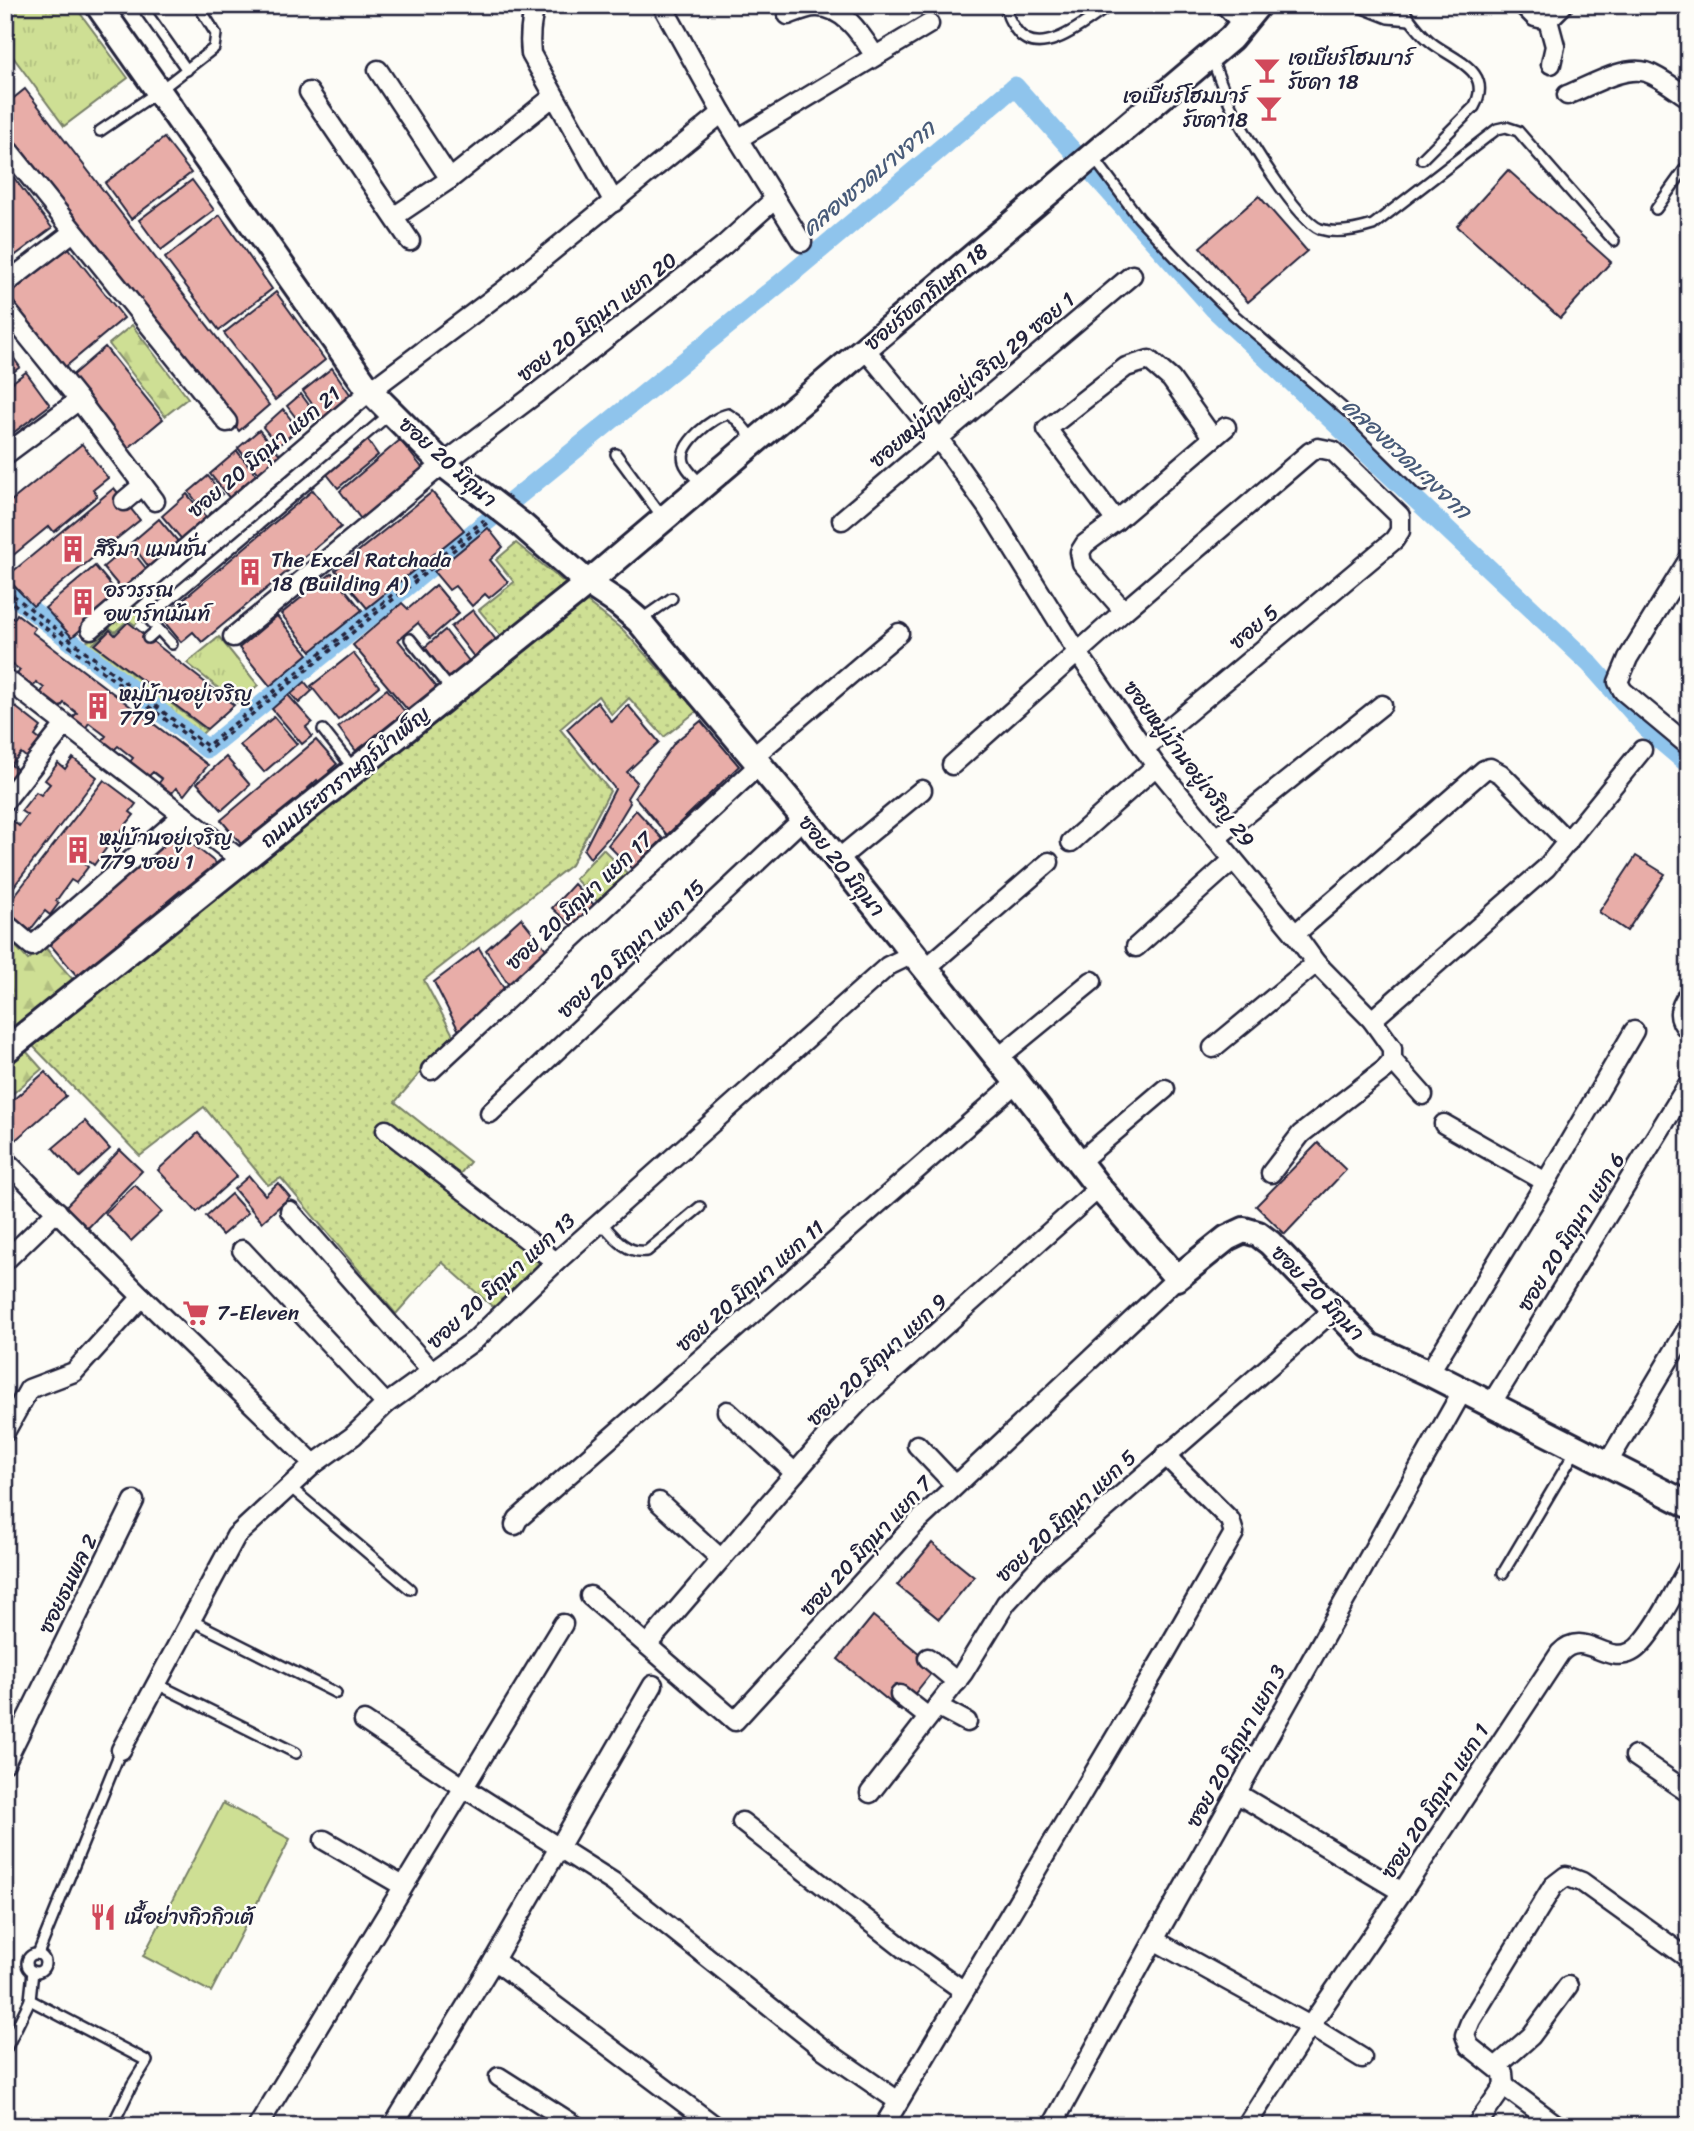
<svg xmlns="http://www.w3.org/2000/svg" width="1694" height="2131" viewBox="0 0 1694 2131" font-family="Sriracha,'Playpen Sans Thai',sans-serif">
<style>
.grass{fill:url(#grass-tufts);stroke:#788068;stroke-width:2}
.forest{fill:url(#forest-firs);stroke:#788068;stroke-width:2}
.garden{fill:url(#garden-dots);stroke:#788068;stroke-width:2}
.pitch{fill:#cedf94;stroke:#788068;stroke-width:2}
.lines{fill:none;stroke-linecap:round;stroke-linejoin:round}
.canal{stroke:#8fc4ec;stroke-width:19}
.building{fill:#e8ada8;stroke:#22223b;stroke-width:2}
.lane-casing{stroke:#22223b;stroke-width:14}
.street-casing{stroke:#22223b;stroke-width:23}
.secondary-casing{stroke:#22223b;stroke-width:30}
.path{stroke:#22223b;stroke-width:3.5;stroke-dasharray:5 5;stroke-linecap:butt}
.lane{stroke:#fdfcf7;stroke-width:9}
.street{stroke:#fdfcf7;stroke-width:18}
.secondary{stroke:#fdfcf7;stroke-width:24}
.labels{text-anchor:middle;stroke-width:5;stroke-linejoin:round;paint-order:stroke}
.poi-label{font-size:21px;fill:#22223b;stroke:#fdfcf7;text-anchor:start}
.street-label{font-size:21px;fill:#22223b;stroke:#fdfcf7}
.water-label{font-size:23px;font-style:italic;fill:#485b79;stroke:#fdfcf7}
</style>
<defs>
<pattern id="grass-tufts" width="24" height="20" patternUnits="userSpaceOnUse" patternTransform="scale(1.75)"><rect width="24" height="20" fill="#cedf94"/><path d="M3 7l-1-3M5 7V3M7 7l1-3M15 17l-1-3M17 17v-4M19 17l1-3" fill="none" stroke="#b1bf80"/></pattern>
<pattern id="forest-firs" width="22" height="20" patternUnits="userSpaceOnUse" patternTransform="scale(1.75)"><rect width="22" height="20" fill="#cedf94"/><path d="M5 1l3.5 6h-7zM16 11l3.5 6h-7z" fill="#b1bf80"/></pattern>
<pattern id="garden-dots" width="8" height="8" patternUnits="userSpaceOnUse" patternTransform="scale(1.75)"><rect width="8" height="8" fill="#cedf94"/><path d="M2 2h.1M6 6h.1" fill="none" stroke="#b1bf80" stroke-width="1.8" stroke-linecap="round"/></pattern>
</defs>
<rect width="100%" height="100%" fill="#fdfcf7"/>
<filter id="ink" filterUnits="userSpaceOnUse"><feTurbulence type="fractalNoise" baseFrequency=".0143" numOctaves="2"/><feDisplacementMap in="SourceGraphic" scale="14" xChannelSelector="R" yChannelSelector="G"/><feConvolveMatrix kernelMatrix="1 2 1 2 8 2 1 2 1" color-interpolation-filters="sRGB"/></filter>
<g filter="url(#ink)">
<g class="grass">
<polygon points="5,5 74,5 128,78 64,126 5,46"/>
<polygon points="132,602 144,616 135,625 128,620 115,632 110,628 93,644 206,730 201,735 84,644"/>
<polygon points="219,637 258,685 237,703 187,663"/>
</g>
<g class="forest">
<polygon points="132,325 188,398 165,416 109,344"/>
<polygon points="603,849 628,874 599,903 575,879"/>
<polygon points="10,940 28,960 44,946 76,983 16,1031 5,1021 5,946"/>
<polygon points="25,1050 42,1069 5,1100 5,1065"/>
</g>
<g class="garden">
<polygon points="516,543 571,588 505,641 479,610 514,582 496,560"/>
<polygon points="582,598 624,631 697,711 664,737 629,698 612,715 598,696 560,729 610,791 571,865 424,980 453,1035 395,1102 470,1162 450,1186 539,1263 494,1308 442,1262 396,1314 281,1178 268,1185 204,1107 140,1156 32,1045"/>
</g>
<polygon class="pitch" points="223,1803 290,1839 211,1992 143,1956"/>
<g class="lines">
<polyline class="canal" points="5,589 207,749 784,280 1015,86 1213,308 1589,663 1651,733 1689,765"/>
</g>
<g class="building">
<polygon points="25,89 269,405 239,431 5,141 5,105"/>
<polygon points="164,138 191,173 131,219 105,183"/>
<polygon points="8,170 52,228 5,263 5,172"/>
<polygon points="1508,170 1611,262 1560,318 1457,226"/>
<polygon points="192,180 214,210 161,250 139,220"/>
<polygon points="1259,196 1307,251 1248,302 1200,247"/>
<polygon points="220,215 272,289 219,330 165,258"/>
<polygon points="68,247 124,318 64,368 6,296"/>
<polygon points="276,292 325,360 275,400 224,333"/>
<polygon points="5,346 20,367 5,378"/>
<polygon points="105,347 163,419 126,450 69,378"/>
<polygon points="332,368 352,397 324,421 303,391"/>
<polygon points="26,372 50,405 5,439 5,388"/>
<polygon points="301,394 314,412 300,423 287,406"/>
<polygon points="283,409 298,429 278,446 263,427"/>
<polygon points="259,430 283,458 261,476 238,448"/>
<polygon points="367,439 378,455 338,488 326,473"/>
<polygon points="400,440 424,470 363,522 340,491"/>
<polygon points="82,444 108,478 93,490 97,496 54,532 49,526 5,562 5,506"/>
<polygon points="237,451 258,477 231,500 210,474"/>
<polygon points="208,476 222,494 203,510 189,492"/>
<polygon points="114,488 140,520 33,606 6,577"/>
<polygon points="313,490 341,527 202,642 193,632 181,642 161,618"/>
<polygon points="432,492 464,530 367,608 335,570"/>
<polygon points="187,494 210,522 185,543 162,516"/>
<polygon points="159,519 181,545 151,570 131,543"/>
<polygon points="488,528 503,547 490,560 508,582 489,598 485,594 472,606 455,586 449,590 434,572"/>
<polygon points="128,546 148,571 123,591 103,567"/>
<polygon points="95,566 120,596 72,637 45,608"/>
<polygon points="332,573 362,610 311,651 281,614"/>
<polygon points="436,585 459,613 430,638 418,623 398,640 439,690 411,714 353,645 402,603 408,609"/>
<polygon points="473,610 500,645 478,662 451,627"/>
<polygon points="5,612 14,619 17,614 35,628 32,632 208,765 184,795 176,788 171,794 158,784 162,779 153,772 147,778 129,763 133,758 118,746 114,750 102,741 106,736 89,723 85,729 72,718 77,713 64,703 59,709 40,694 44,688 36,682 32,688 16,676 20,670 5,659"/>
<polygon points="277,616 308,654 270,686 239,648"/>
<polygon points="128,622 234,705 207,729 95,645 110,630 115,635"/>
<polygon points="445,630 472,665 451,682 425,647"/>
<polygon points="353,653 379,686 338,720 311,686"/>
<polygon points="305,682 312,691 299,703 291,694"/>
<polygon points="387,689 405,712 399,717 402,721 384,735 381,731 371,739 374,742 362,752 359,748 356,751 338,727"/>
<polygon points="288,695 312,722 306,727 312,736 302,744 272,709"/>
<polygon points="597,702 612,722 628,705 659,742 627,772 637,782 627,798 630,803 610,836 590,858 584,850 615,789 567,729"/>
<polygon points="13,705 41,727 35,736 40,740 27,758 21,753 11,765 18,770 6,785 5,715"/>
<polygon points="274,717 297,744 264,772 240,745"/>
<polygon points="701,721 739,766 667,835 635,797 675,742"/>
<polygon points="316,740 337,764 329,771 332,775 320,785 317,780 308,788 313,794 290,813 287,808 275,818 278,822 261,836 256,831 241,844 221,820"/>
<polygon points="226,757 250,785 222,810 197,783"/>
<polygon points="73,758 97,777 5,898 5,831 13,821 19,826 27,815 21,811 36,792 41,795 50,784 45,780 58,763 65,769"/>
<polygon points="104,780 136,804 130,812 134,815 117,836 111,831 108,836 113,839 94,865 88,860 85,864 88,867 76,883 71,880 56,901 59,903 50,915 45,911 28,933 5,917 5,908"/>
<polygon points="636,810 663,839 632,869 608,845"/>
<polygon points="176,831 221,867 185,897 180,891 163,905 169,912 152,926 147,920 138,927 144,933 121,952 116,946 110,950 115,956 91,976 85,969 77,976 48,942"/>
<polygon points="1636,856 1665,874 1627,931 1599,912"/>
<polygon points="574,884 596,907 574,928 552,908"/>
<polygon points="521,918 549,953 512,990 486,950"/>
<polygon points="479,948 505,990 460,1033 434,982"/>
<polygon points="45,1072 66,1096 5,1149 5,1107"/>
<polygon points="85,1121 110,1149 79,1177 53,1148"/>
<polygon points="198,1133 237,1176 197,1212 158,1170"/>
<polygon points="1318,1143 1346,1170 1285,1234 1256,1206"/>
<polygon points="120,1150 142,1171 85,1231 62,1210"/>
<polygon points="249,1176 265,1195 278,1183 290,1197 262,1222 234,1189"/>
<polygon points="135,1185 162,1212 131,1241 105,1213"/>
<polygon points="231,1194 248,1213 222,1235 206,1216"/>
<polygon points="932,1543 974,1577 939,1619 897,1585"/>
<polygon points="873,1616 936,1667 901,1711 838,1659"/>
</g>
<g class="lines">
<defs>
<g id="lane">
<polyline points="148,5 146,12 187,70"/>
<path d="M1008 5C1005 15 1011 22 1016 30 1039 63 1087 21 1110 5"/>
<polyline points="1355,5 1388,18 1410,20"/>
<path d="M1400 5C1409 18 1419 33 1432 43 1454 60 1494 71 1474 107L1422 159"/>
<path d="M1211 57C1218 75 1225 95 1234 112 1246 136 1297 220 1320 229 1336 234 1357 230 1373 225L1497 129 1506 127 1518 131 1614 241"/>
<polyline points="100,131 159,91 214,48 216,34 198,5"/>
<polyline points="1094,158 1139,218 1182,264 1234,315 1351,415 1423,486"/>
<polyline points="1656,209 1689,163"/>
<polyline points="616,454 663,518"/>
<path d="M702 485C697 479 686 470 684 462 678 444 713 417 728 414L737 420 754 440"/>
<polyline points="639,621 672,598"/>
<polyline points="148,638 158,629"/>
<polyline points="410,639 451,690"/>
<polyline points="172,644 148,618 391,413"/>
<polyline points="323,730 353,768"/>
<path d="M601 1222C614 1237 626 1254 647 1251L700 1207"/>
<polyline points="290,1487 410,1589"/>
<polyline points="1503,1573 1576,1450"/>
<polyline points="191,1620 336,1693"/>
<polyline points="157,1684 296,1753"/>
<polyline points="38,1954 121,1750"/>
<circle cx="36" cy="1963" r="9"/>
<polyline points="30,2000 147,2061 132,2085 112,2126"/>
<polyline points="5,2051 30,2000 33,1971"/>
</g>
<g id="street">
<path d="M536 5C530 22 529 36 531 54L614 202"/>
<polyline points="662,5 722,113 802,242"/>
<polyline points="1225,5 1244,25"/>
<polyline points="1523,5 1535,17 1548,20 1563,5"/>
<path d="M788 15C796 12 807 7 816 7 844 6 862 36 875 56"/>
<polyline points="1548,20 1555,46 1551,64"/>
<polyline points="378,70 450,179"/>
<polyline points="309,92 410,241"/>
<path d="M1567 95C1588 87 1624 65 1646 72 1661 77 1675 89 1689 98"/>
<polyline points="738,139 929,24"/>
<polyline points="5,153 9,151 227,422"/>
<polyline points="395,216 450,179 554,96"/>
<polyline points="5,284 73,232"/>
<polyline points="5,308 79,400 155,501"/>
<polyline points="865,349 939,439 987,507 1078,653 1156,766 1295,934 1316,963 1372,1020 1392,1048 1392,1060 1385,1069 1301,1134 1271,1173"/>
<polyline points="5,455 79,400"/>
<polyline points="124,501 143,485"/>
<polyline points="842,520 1132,275"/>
<polyline points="1116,521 1047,429 1126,367 1149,360 1171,379 1213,438"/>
<polyline points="1689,559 1628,658 1618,682 1623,691 1689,746"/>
<polyline points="1124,611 1082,563 1080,552 1085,544 1116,521 1226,427"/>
<polyline points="91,629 370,391 503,291 722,113"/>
<polyline points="233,637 443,464 533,396 723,246 775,199"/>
<polyline points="5,678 241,860"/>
<polyline points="753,757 899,633"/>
<polyline points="952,765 1124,611 1310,452 1318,448 1333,451 1400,516 1400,531 1394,540 1144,749"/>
<polyline points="5,801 65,725"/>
<polyline points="1216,838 1382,705"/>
<polyline points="1071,842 1156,766"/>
<polyline points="837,860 922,790"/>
<polyline points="5,923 32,946 183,815"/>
<polyline points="1295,934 1484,770 1490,768 1501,774 1568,842"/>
<polyline points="1136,947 1233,860"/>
<polyline points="925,969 1049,862"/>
<path d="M1689 993C1679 1008 1675 1017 1689 1031"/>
<polyline points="1372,1020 1546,868 1642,750"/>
<polyline points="1213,1048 1316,963"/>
<polyline points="998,1058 1092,981"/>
<polyline points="1392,1060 1423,1095"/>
<polyline points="431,1070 759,765"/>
<polyline points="490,1113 804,818"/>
<polyline points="1444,1124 1546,1182"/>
<polyline points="386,1130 556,1262"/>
<polyline points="5,1160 142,1297 314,1464"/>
<polyline points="1079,1162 1165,1089"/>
<polyline points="290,1211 432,1372"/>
<polyline points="242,1250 386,1404"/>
<polyline points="5,1261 57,1211"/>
<polyline points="1429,1373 1546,1182 1634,1031"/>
<polyline points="1491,1404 1689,1083"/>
<polyline points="727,1411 795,1473"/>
<polyline points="5,1432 29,1389 74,1372 142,1297"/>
<polyline points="917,1445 955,1485"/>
<polyline points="1607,1464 1689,1326"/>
<polyline points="659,1502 721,1559"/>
<polyline points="515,1525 518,1519 1017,1082"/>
<polyline points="590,1596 735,1721 915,1524 1177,1278"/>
<polyline points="647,1645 827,1436 859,1402 1099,1188"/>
<polyline points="928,1658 957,1682"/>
<polyline points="900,1695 928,1717"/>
<polyline points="937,1706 967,1722"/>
<polyline points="364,1721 463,1787 613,1882 823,2049 898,2101"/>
<polyline points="121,1750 236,1536 314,1464 353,1436 386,1404 475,1340 556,1262 888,966 913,954"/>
<polyline points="1635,1756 1689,1793"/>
<polyline points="5,1763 134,1501"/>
<polyline points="870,1793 963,1673 1006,1603 1041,1565 1335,1309"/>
<polyline points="1236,1793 1402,1892"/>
<polyline points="742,1822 903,1948 964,1991"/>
<polyline points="324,1840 403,1886"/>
<polyline points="1154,1940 1310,2026 1362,2058"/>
<polyline points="494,1960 715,2126"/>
<polyline points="1497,2066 1531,2036 1568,1986"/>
<polyline points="499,2077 576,2126"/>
<polyline points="1504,2086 1503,2073 1469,2046 1465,2035 1471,2020 1553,1886 1566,1876 1582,1882 1689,1959"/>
<polyline points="258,2126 563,1624"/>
<polyline points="393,2126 494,1960 653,1685"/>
<polyline points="884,2126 1166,1652 1234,1533 1230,1520 1165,1455"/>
<polyline points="1052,2126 1154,1940 1463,1390"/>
<path d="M1246 2126 1310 2026 1402 1892 1560 1653C1584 1628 1605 1665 1631 1652 1650 1643 1677 1587 1689 1566"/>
<polyline points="1476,2126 1504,2086 1558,2126"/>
<polyline points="1688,2126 1689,2125"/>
</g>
<g id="secondary">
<polyline points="98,5 370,391 443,464 523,526 588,583 618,603 639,621 804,818 1017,1082 1099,1188 1177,1278 1227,1238 1244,1230 1258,1234 1270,1243 1370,1346 1429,1373 1689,1505"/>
<polyline points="5,1051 588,583 1231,38 1258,5"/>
</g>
</defs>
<use href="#lane" class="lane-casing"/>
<use href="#street" class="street-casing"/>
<use href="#secondary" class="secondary-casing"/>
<g class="path">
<polyline points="5,589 207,746 484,520"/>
<polyline points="5,597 207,751 487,523"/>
</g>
<use href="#lane" class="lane"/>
<use href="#street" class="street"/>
<use href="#secondary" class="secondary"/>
</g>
</g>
<defs>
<symbol id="bar-bare" viewBox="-9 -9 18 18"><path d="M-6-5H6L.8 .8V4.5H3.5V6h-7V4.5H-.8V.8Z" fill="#d1495b" stroke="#fdfcf7" stroke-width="2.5" paint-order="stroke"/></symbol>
<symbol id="building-bare" viewBox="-9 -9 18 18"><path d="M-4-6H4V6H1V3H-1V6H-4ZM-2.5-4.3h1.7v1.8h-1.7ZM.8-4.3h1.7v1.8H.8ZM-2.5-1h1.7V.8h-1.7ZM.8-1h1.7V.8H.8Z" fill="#d1495b" stroke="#fdfcf7" stroke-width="2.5" paint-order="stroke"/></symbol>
<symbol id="supermarket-bare" viewBox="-9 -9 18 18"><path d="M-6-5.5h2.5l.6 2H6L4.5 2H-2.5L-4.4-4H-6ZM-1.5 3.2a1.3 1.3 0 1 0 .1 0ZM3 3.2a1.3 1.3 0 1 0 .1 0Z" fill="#d1495b" stroke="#fdfcf7" stroke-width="2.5" paint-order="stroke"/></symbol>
<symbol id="restaurant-bare" viewBox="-9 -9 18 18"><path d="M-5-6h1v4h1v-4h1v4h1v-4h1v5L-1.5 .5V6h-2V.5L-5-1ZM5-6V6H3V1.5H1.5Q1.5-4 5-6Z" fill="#d1495b" stroke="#fdfcf7" stroke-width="2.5" paint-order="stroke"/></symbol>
</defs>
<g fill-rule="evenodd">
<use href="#bar-bare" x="1248" y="51" width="38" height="38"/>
<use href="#bar-bare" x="1250" y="89" width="38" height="38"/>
<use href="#building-bare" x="54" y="530" width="38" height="38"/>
<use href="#building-bare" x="231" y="553" width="38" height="38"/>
<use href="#building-bare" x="64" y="583" width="38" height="38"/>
<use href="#building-bare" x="79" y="687" width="38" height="38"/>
<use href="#building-bare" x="59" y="831" width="38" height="38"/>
<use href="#supermarket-bare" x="177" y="1294" width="38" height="38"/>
<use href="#restaurant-bare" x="84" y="1898" width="38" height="38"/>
</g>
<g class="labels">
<g class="poi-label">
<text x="1288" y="65">เอเบียร์โฮมบาร์<tspan x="1288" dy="24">รัชดา 18</tspan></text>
<text x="1248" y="103" text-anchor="end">เอเบียร์โฮมบาร์<tspan x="1248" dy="24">รัชดา18</tspan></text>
<text x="94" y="556">สิริมา แมนชั่น</text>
<text x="271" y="567">The Excel Ratchada<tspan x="271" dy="24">18 (Building A)</tspan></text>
<text x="104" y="597">อรวรรณ<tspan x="104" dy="24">อพาร์ทเม้นท์</tspan></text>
<text x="119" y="701">หมู่บ้านอยู่เจริญ<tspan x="119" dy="24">779</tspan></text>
<text x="99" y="845">หมู่บ้านอยู่เจริญ<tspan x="99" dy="24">779 ซอย 1</tspan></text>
<text x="217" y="1320">7-Eleven</text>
<text x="124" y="1924">เนื้อย่างกิวกิวเต้</text>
</g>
<g class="street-label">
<text transform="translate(926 297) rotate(-40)" y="7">ซอยรัชดาภิเษก 18</text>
<text transform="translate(597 317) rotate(-38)" y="7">ซอย 20 มิถุนา แยก 20</text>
<text transform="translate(972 380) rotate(-40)" y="7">ซอยหมู่บ้านอยู่เจริญ 29 ซอย 1</text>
<text transform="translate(264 452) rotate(-40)" y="7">ซอย 20 มิถุนา แยก 21</text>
<text transform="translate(448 462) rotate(42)" y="7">ซอย 20 มิถุนา</text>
<text transform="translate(1254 627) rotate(-40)" y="7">ซอย 5</text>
<text transform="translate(1189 764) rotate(53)" y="7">ซอยหมู่บ้านอยู่เจริญ 29</text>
<text transform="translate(345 777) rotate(-39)" y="7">ถนนประชาราษฎร์บำเพ็ญ</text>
<text transform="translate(842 866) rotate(51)" y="7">ซอย 20 มิถุนา</text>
<text transform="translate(579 901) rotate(-43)" y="7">ซอย 20 มิถุนา แยก 17</text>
<text transform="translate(631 949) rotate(-43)" y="7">ซอย 20 มิถุนา แยก 15</text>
<text transform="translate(1571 1232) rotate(-58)" y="7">ซอย 20 มิถุนา แยก 6</text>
<text transform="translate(501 1281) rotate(-42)" y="7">ซอย 20 มิถุนา แยก 13</text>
<text transform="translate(750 1286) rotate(-41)" y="7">ซอย 20 มิถุนา แยก 11</text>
<text transform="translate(1318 1293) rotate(46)" y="7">ซอย 20 มิถุนา</text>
<text transform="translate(877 1360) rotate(-43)" y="7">ซอย 20 มิถุนา แยก 9</text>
<text transform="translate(1066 1516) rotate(-43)" y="7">ซอย 20 มิถุนา แยก 5</text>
<text transform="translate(866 1546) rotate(-47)" y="7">ซอย 20 มิถุนา แยก 7</text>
<text transform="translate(68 1584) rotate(-64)" y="7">ซอยธนพล 2</text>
<text transform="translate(1236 1746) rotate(-61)" y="7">ซอย 20 มิถุนา แยก 3</text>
<text transform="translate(1435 1801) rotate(-57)" y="7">ซอย 20 มิถุนา แยก 1</text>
</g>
<g class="water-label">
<text transform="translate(868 178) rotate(-40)" y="8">คลองชวดบางจาก</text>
<text transform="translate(1407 458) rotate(43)" y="8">คลองชวดบางจาก</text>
</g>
</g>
<rect width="1694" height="2131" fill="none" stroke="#fdfcf7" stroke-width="28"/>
<rect x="14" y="14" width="1666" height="2103" fill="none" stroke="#22223b" stroke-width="2.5" filter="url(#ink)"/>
</svg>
